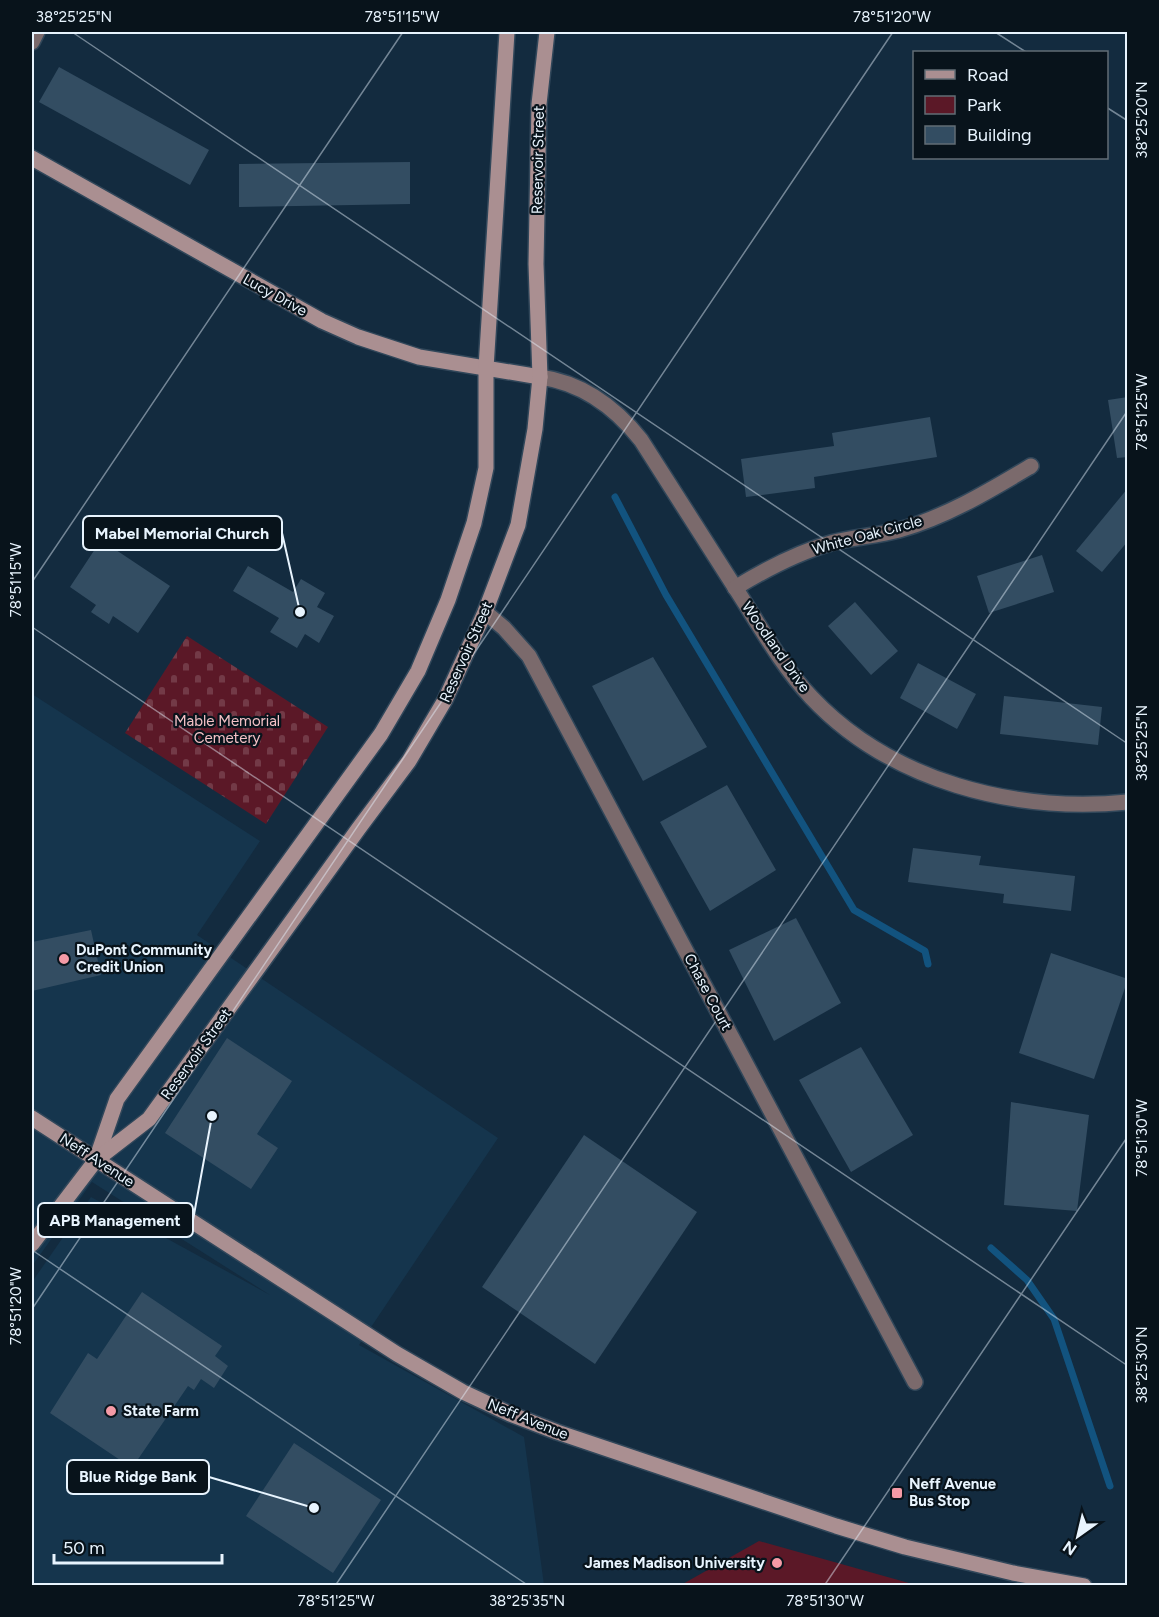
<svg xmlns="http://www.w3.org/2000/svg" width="1159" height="1617" viewBox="0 0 1159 1617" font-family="Figtree,sans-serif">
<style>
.built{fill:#15354d}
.green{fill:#5b1827}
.cemetery{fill:url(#cemetery-stones)}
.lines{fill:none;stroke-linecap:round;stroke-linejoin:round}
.stream{stroke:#12537f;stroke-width:7}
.building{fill:#334d62}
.street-casing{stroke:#31475a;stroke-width:18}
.secondary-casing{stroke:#31475a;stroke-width:18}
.street{stroke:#7b6a6c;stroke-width:15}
.secondary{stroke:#aa8f91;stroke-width:15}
.ticks{fill:none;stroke:#e8f4fe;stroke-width:1.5;stroke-opacity:0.45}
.poi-dot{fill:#f49aa6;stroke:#08131b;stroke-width:2}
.labels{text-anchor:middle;stroke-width:4.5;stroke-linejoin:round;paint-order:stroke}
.street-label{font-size:15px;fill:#e8f4fe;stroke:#08131b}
.park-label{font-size:15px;fill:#f5c1c6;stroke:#08131b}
.poi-label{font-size:15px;font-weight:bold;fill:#e8f4fe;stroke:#08131b;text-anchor:start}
.leader{fill:none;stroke:#e8f4fe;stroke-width:2}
.callout-dot{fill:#e8f4fe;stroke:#08131b;stroke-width:2}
.callout{fill:#08131b;stroke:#e8f4fe;stroke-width:2}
.callout-label{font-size:16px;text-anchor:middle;font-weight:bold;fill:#e8f4fe}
.neatline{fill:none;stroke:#e8f4fe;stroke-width:2}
.ticks-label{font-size:15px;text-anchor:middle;fill:#e8f4fe}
</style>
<defs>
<pattern id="cemetery-stones" width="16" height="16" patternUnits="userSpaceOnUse" patternTransform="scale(1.5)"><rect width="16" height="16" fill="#5b1827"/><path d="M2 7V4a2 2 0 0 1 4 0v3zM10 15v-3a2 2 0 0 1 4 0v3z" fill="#733a47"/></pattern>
</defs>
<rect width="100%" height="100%" fill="#132b3f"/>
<polygon class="built" points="32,694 260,841 197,935 498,1138 359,1345 524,1437 544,1585 32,1585 32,1282 91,1197 270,1295 92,1182 32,1266"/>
<polygon class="green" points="759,1541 916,1585 681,1585"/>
<polygon class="cemetery" points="187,636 328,727 266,824 125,733"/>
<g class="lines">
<g class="stream">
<polyline points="615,497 666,595 854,910 925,951 928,964"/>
<polyline points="991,1248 1027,1280 1054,1319 1110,1486"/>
</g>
</g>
<g class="building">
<polygon points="59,67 209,150 190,185 39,102"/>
<polygon points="410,162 410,204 239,207 239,164"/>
<polygon points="1128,397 1128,457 1117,458 1108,400"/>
<polygon points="930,417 937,457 814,477 815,488 746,497 741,459 834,446 832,433"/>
<polygon points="1128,488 1128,541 1102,572 1076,551"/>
<polygon points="101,540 170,586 138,633 113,616 109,624 91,612 96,605 70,587"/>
<polygon points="1042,555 1054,592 989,613 977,576"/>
<polygon points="248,566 293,592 301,579 325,593 317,607 334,616 319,643 305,634 297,648 270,632 279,618 233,591"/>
<polygon points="855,602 898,651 871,675 828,626"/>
<polygon points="653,657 707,747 643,781 592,686"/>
<polygon points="918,663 976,694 957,729 900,698"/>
<polygon points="1004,696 1102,707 1098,745 1000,734"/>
<polygon points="727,785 776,870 710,911 660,822"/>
<polygon points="913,848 981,856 979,865 1075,876 1071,911 1003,903 1004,894 908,882"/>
<polygon points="796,918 841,1003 774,1041 729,950"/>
<polygon points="91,930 101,975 32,991 32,942"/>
<polygon points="1051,953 1128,979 1094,1079 1019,1053"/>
<polygon points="227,1038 292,1081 257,1134 278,1148 251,1189 165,1133"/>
<polygon points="861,1047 913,1135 851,1172 799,1080"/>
<polygon points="1011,1102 1089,1115 1077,1211 1004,1205"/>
<polygon points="584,1135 697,1212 595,1364 482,1287"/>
<polygon points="142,1292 222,1346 215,1356 228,1366 214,1388 201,1379 194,1390 188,1386 132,1468 50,1413 88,1353 97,1359"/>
<polygon points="294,1443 381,1500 333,1573 246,1516"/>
</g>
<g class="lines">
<defs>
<g id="street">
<polyline points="32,42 37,32"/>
<path d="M540 377C583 383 615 407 641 440 673 490 705 540 736 589 760 626 781 665 811 697 891 782 1015 813 1128 802"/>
<path d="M735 588C766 569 796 553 831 543 853 537 877 536 899 530 946 517 989 491 1031 466"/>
<polyline points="485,612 504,628 529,656 915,1382"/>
</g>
<g id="secondary">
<polyline points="32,158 322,321 358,337 419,357 540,377"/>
<polyline points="32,1118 397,1354 463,1392 510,1414 557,1432 836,1526 905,1547 1013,1573 1084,1586"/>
<polyline points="96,1160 117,1099 381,734 418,671 448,600 474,523 486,468 486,368 507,32"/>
<polyline points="32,1244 96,1160 149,1119 359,828 409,761 445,700 485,612 518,525 535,429 540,377 536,264 539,104 547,32"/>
</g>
</defs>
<use href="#street" class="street-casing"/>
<use href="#secondary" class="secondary-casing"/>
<use href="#street" class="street"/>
<use href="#secondary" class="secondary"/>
</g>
<path class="ticks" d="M72 32 1128 744M995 32 1026 52M1106 107 1128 121M32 582 403 32M32 627 1128 1366M32 1250 529 1586M32 1309 893 32M335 1586 1128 410M824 1586 1128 1136"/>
<g class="poi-dot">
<circle cx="64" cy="959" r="6"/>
<circle cx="111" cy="1411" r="6"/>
<rect x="891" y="1487" width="12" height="12" rx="3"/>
<circle cx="777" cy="1563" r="6"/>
</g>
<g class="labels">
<g class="street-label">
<text transform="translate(538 160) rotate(-89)" y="5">Reservoir Street</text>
<text transform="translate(275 295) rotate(29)" y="5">Lucy Drive</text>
<text transform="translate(867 535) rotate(-15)" y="5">White Oak Circle</text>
<text transform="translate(776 647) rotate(55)" y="5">Woodland Drive</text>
<text transform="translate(466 652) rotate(-66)" y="5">Reservoir Street</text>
<text transform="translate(708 992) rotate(62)" y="5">Chase Court</text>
<text transform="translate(196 1054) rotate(-54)" y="5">Reservoir Street</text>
<text transform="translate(97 1160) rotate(33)" y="5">Neff Avenue</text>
<text transform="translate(528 1419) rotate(22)" y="5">Neff Avenue</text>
</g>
<g class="park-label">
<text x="227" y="726">Mable Memorial<tspan x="227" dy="17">Cemetery</tspan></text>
</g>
<g class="poi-label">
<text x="76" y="955">DuPont Community<tspan x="76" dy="17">Credit Union</tspan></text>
<text x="123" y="1416">State Farm</text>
<text x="909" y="1489">Neff Avenue<tspan x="909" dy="17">Bus Stop</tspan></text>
<text x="765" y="1568" text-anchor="end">James Madison University</text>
</g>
</g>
<path class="leader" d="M300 612L282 533M212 1116L193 1220M314 1508L209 1477"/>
<g class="callout-dot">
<circle cx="300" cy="612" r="6"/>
<circle cx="212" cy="1116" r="6"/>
<circle cx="314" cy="1508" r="6"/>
</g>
<g class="callout">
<rect x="83" y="516" width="199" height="34" rx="6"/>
<rect x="38" y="1203" width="155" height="34" rx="6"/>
<rect x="67" y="1460" width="142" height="34" rx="6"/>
</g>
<g class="callout-label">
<text x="182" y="539">Mabel Memorial Church</text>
<text x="115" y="1226">APB Management</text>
<text x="138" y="1482">Blue Ridge Bank</text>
</g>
<rect width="1159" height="1617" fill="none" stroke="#08131b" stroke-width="66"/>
<rect x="913" y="51" width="195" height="108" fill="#08131b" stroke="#626d76" stroke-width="1.5"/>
<rect x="925" y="70" width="30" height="9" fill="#aa8f91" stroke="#626d76" stroke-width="1.5"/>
<text x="967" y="81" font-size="18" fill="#e8f4fe">Road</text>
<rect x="925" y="96" width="30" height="18" fill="#5b1827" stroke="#626d76" stroke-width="1.5"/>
<text x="967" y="111" font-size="18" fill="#e8f4fe">Park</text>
<rect x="925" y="126" width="30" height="18" fill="#334d62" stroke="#626d76" stroke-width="1.5"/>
<text x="967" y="141" font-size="18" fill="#e8f4fe">Building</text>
<g transform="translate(1078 1536) rotate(214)" stroke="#08131b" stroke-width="4.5" paint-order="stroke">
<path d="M0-4.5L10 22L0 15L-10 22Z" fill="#e8f4fe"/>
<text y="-9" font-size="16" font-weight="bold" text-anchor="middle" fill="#e8f4fe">N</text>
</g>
<path d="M54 1554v9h168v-9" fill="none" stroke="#e8f4fe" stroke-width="3"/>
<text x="63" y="1554" font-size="18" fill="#e8f4fe" stroke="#08131b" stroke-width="4.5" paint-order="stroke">50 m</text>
<rect x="33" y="33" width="1093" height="1551" class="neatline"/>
<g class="ticks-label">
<text x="74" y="22">38°25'25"N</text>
<text x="402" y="22">78°51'15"W</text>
<text x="892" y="22">78°51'20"W</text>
<text transform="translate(1142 120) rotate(-90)" y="5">38°25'20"N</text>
<text transform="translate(1142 412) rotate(-90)" y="5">78°51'25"W</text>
<text transform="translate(16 580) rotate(-90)" y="5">78°51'15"W</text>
<text transform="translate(1142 743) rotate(-90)" y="5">38°25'25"N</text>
<text transform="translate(1142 1138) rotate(-90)" y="5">78°51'30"W</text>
<text transform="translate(16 1306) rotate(-90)" y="5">78°51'20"W</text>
<text transform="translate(1142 1365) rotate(-90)" y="5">38°25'30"N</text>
<text x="336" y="1606">78°51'25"W</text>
<text x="527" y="1606">38°25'35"N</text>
<text x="825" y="1606">78°51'30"W</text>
</g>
</svg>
